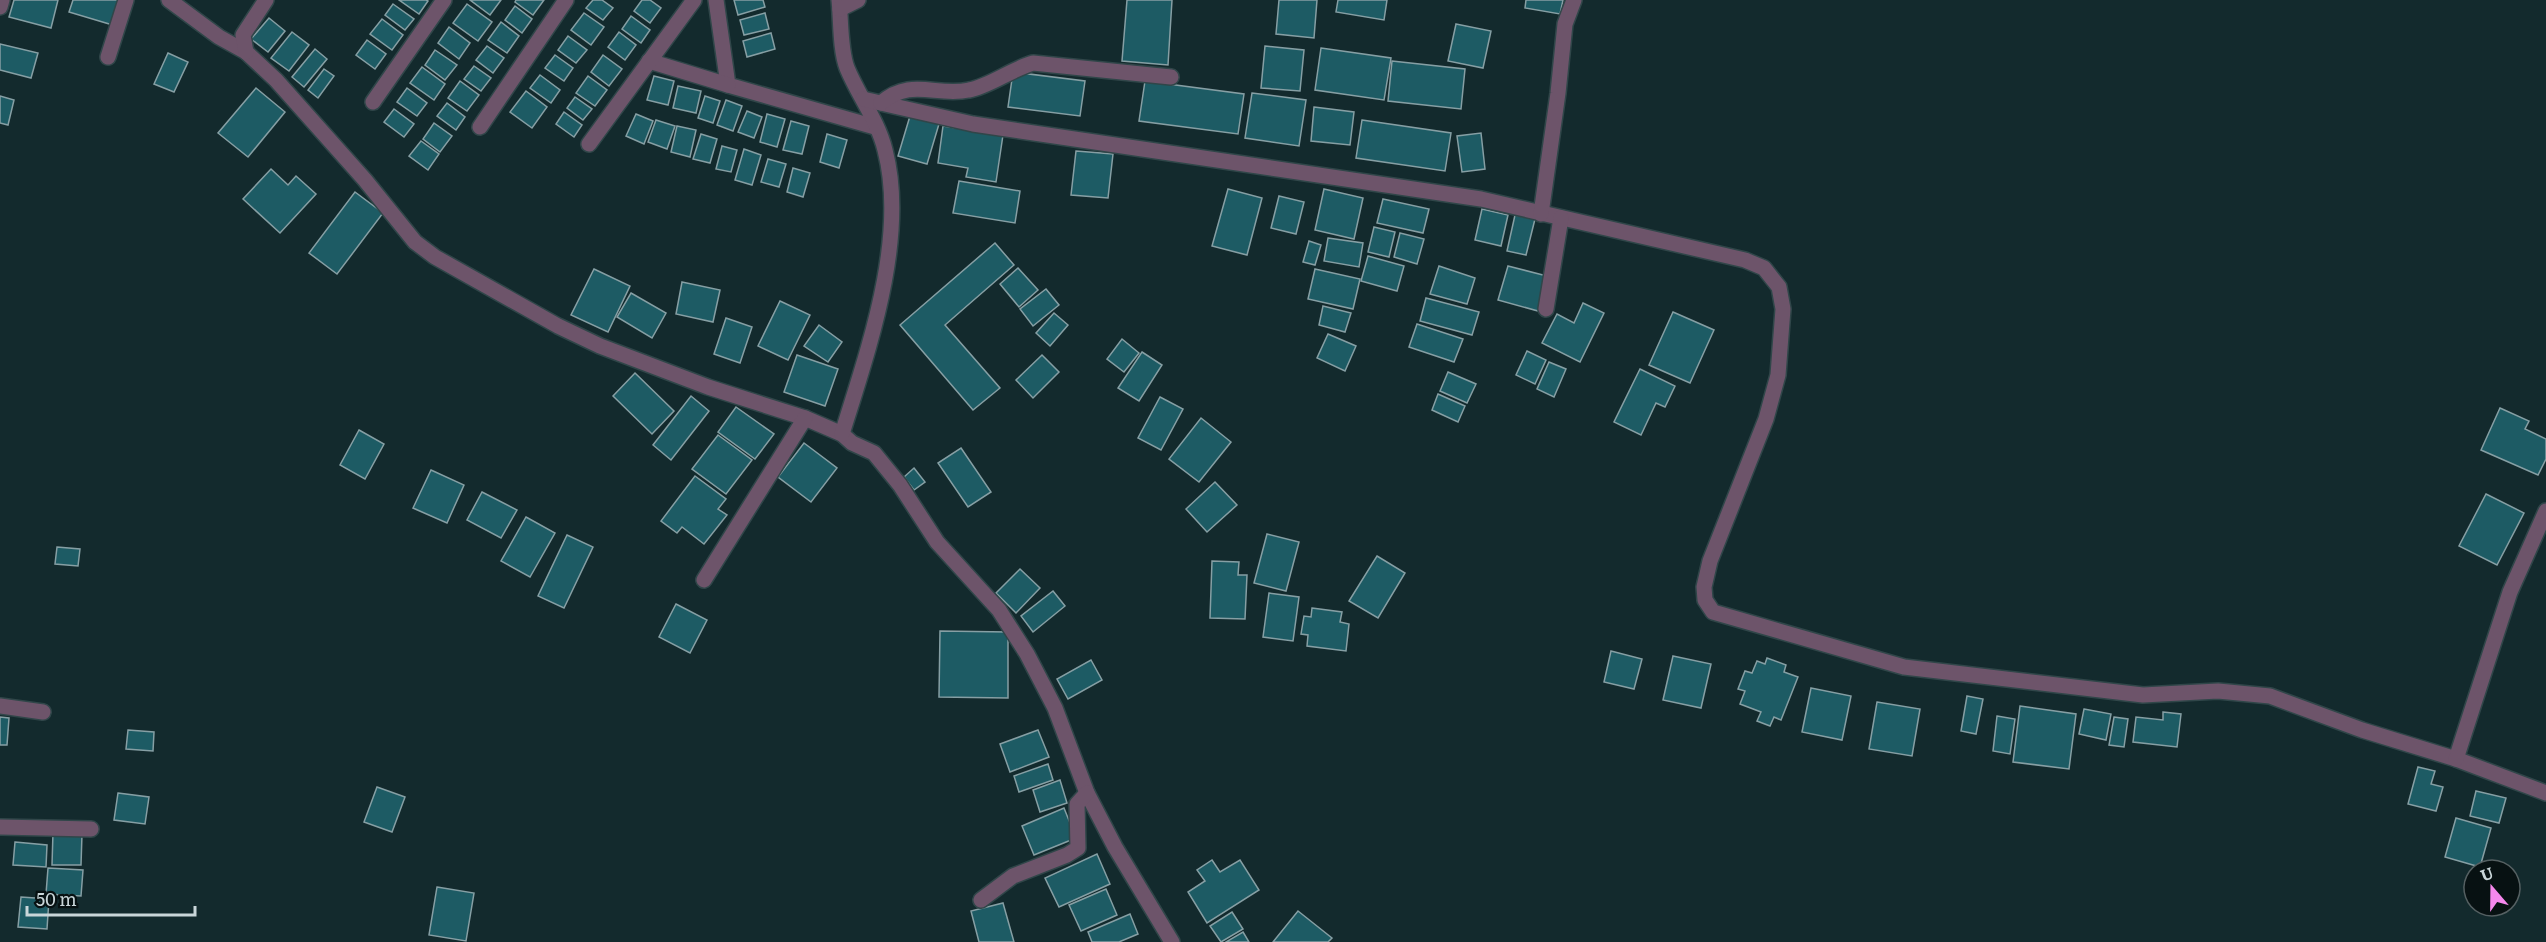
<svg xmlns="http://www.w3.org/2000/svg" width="2546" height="942" viewBox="0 0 2546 942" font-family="Literata,serif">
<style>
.building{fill:#1d5b64;stroke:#869fa4;stroke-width:1.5}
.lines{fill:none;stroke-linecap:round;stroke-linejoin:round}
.minor-casing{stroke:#304649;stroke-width:18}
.minor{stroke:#6d546a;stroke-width:15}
</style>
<rect width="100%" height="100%" fill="#132a2d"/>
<g class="building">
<polygon points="14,0 58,0 51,28 9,17"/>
<polygon points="73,0 123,0 116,26 69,12"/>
<polygon points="399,0 426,0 428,1 419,14"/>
<polygon points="470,0 501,0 490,15"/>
<polygon points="516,0 544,0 533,15 515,2"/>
<polygon points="593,0 602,0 613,8 603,20 586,8"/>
<polygon points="642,0 650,0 661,8 650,23 634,11"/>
<polygon points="734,0 763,0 765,7 738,15"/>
<polygon points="1127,0 1172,0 1168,65 1122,61"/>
<polygon points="1279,0 1317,0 1314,38 1276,34"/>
<polygon points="1338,0 1387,0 1384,20 1336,12"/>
<polygon points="1526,0 1563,0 1560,14 1525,8"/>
<polygon points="393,4 414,19 405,30 385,15"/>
<polygon points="467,4 492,22 478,41 453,23"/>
<polygon points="515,6 532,19 522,33 505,20"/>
<polygon points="584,13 604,27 591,45 571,30"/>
<polygon points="765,13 769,29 744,35 740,20"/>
<polygon points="631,16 650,30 641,43 622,29"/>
<polygon points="269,18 285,31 268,52 251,39"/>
<polygon points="382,19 403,35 392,50 370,34"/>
<polygon points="501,22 519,36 507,53 488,40"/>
<polygon points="1456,24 1491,31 1483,68 1448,61"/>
<polygon points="449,27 470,43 459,59 438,43"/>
<polygon points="292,32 309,45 289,71 271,58"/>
<polygon points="619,32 636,45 625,60 608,47"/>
<polygon points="771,33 775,49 747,57 743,41"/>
<polygon points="568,36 587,50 576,63 558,50"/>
<polygon points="367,40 386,54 375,69 356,55"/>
<polygon points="0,44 38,53 31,78 0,70"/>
<polygon points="487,46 504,58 493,73 476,60"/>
<polygon points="1265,46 1304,50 1300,91 1261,88"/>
<polygon points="1321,48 1391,58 1384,100 1315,90"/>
<polygon points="315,49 327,59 304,87 292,77"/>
<polygon points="435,50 457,65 445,80 425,65"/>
<polygon points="168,53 188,62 174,92 154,84"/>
<polygon points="555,55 573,68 564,81 545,68"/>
<polygon points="603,55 622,69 609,86 591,72"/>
<polygon points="1392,61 1465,69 1461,109 1388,101"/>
<polygon points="474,66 491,78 481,91 464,79"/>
<polygon points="422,67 445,84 434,100 410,83"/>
<polygon points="324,69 334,76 318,98 308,90"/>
<polygon points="1013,72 1085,81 1080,116 1008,107"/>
<polygon points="540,75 560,90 551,103 530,88"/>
<polygon points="588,76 607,90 595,106 576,93"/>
<polygon points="654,76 674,81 668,105 647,100"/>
<polygon points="460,81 479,95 467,111 448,98"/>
<polygon points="1145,81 1244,94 1238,134 1139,121"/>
<polygon points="678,86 701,91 696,113 673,108"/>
<polygon points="256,88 285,112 248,157 218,133"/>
<polygon points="407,88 427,103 417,116 397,102"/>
<polygon points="526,91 547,107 532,128 510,112"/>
<polygon points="1252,93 1306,100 1299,146 1245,138"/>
<polygon points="0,96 14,100 8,125 0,123"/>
<polygon points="705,96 720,101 713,123 698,118"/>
<polygon points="575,97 592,109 583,120 567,108"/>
<polygon points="726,100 742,106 733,131 717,125"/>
<polygon points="447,103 465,117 456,130 437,116"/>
<polygon points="1314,107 1354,112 1350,145 1311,141"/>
<polygon points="394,109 414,124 404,137 384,122"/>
<polygon points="747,111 762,117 754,138 738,132"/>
<polygon points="564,112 582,125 574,137 556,124"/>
<polygon points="636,114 653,121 644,144 626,136"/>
<polygon points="767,114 785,119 777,147 760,142"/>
<polygon points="910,116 939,124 927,164 898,156"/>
<polygon points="656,120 675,126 667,149 648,142"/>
<polygon points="1362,120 1451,133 1445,171 1356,158"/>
<polygon points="791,121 809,126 802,154 783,150"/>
<polygon points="434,123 452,136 440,152 423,139"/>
<polygon points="677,126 696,130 690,157 671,152"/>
<polygon points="943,126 1003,135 996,182 966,177 968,168 938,163"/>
<polygon points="1481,133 1485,169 1462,172 1457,136"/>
<polygon points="701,134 717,139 710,163 693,159"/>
<polygon points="827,134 847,140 839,168 820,162"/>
<polygon points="421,141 439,154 428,170 409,156"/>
<polygon points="722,146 737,150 731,172 716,169"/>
<polygon points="744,149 761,155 752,185 735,180"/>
<polygon points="1076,151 1113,154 1108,198 1071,195"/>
<polygon points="768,159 786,164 779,187 761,182"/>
<polygon points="793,168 810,173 803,197 787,192"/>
<polygon points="271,169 288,185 296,176 316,194 280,233 243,199"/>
<polygon points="959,181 1020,191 1015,223 953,213"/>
<polygon points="1228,189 1262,198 1247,255 1212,246"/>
<polygon points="1324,189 1363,198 1354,239 1315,230"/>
<polygon points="355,192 383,213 337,274 309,253"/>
<polygon points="1279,196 1304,202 1296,234 1271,228"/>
<polygon points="1383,199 1429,209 1423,233 1377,223"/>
<polygon points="1482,209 1508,215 1501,246 1475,240"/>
<polygon points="1515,215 1535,219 1526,255 1507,251"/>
<polygon points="1374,227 1395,232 1389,257 1368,252"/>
<polygon points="1400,233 1424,239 1417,264 1394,257"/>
<polygon points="1328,238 1363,243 1359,267 1324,261"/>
<polygon points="1309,241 1321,245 1315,265 1303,262"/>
<polygon points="995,243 1014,265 945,325 1000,388 973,410 900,325"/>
<polygon points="1368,256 1404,266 1397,291 1361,281"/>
<polygon points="1439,266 1475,278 1467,304 1430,294"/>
<polygon points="1508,266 1547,276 1538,311 1498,300"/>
<polygon points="1018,268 1038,290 1019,307 1000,284"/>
<polygon points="594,269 630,286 608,332 571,315"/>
<polygon points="1315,269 1360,279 1353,309 1308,299"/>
<polygon points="682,282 720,290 713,322 676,314"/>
<polygon points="1046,289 1059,305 1033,326 1020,309"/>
<polygon points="631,293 666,313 652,338 617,317"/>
<polygon points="1426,298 1479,312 1472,335 1420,321"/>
<polygon points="780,301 810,315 788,360 758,346"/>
<polygon points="1583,303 1604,313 1580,362 1542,343 1557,314 1574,323"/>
<polygon points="1323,306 1351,313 1345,332 1319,325"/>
<polygon points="1673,312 1714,330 1690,383 1649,365"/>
<polygon points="1054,313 1068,325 1050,346 1036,333"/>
<polygon points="726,318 752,327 740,363 714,354"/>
<polygon points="1417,324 1463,339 1454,362 1409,347"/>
<polygon points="819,325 842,342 828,362 804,346"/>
<polygon points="1328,334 1356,346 1345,371 1317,358"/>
<polygon points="1122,339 1139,353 1124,372 1107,359"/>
<polygon points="1527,351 1546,360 1535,384 1516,375"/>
<polygon points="1142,352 1162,365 1139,401 1118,388"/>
<polygon points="797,355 838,369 825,406 784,392"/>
<polygon points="1042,355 1059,372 1033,398 1016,380"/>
<polygon points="1549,362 1566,369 1554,397 1537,389"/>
<polygon points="1640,369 1675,386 1665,407 1656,403 1641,435 1614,422"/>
<polygon points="1448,372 1476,384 1467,403 1440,391"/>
<polygon points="635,373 674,411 652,434 613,396"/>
<polygon points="1438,394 1465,406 1458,422 1432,410"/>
<polygon points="691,396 709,411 671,460 653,445"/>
<polygon points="1160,397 1183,409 1161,450 1138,438"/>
<polygon points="736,407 774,434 755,459 718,432"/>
<polygon points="2500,408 2529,421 2525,429 2546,439 2546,459 2538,475 2481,450"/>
<polygon points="1201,418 1231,442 1199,482 1169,459"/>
<polygon points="359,430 384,444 365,479 340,465"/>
<polygon points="718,435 752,460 726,494 692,469"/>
<polygon points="804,443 837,468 811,502 778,477"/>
<polygon points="961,448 991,492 968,507 938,463"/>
<polygon points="914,468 925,482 914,490 904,477"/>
<polygon points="431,470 464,485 447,523 413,508"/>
<polygon points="695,476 726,499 718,509 727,515 704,544 682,527 677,533 661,521"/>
<polygon points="1215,482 1237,505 1207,532 1186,509"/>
<polygon points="482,492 517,510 501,538 467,520"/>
<polygon points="2486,494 2524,513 2497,565 2459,546"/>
<polygon points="526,517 555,533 530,577 501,561"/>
<polygon points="1267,534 1299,542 1286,591 1254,583"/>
<polygon points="567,535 593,547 564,608 538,596"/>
<polygon points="57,547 80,549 78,566 55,564"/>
<polygon points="1377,556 1405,573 1378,618 1349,601"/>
<polygon points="1212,561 1239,562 1238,575 1247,575 1245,619 1210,618"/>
<polygon points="1020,569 1040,588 1016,613 996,593"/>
<polygon points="1053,591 1065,606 1033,632 1021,616"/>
<polygon points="1269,593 1299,597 1293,641 1263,637"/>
<polygon points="676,604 707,620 690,653 659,637"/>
<polygon points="1312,608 1342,612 1340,622 1349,624 1346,651 1307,646 1308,635 1301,634 1304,616 1311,617"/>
<polygon points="940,631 1008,632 1008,698 939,697"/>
<polygon points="1611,651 1642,659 1634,689 1604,682"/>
<polygon points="1673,656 1711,664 1701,708 1663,700"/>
<polygon points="1767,658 1786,665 1784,672 1798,677 1781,720 1774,717 1770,726 1757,721 1761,712 1740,704 1745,691 1738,689 1745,671 1752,673 1757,661 1765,664"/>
<polygon points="1091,660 1102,680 1068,699 1057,679"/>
<polygon points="1811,688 1851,696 1842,740 1802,732"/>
<polygon points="1967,696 1983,699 1976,734 1961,731"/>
<polygon points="1877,702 1920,709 1912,756 1869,749"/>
<polygon points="2020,706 2076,714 2069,769 2013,762"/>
<polygon points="2084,709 2111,714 2106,740 2079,734"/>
<polygon points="2163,712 2181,714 2177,747 2133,742 2136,717 2163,720"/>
<polygon points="1997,716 2015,719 2010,754 1993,751"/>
<polygon points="0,717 9,718 7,745 0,745"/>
<polygon points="2114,717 2128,719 2124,747 2109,745"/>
<polygon points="128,730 154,732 153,751 126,749"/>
<polygon points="1038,730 1049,757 1010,772 1000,744"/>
<polygon points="1048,764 1053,780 1019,792 1014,776"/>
<polygon points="2418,767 2435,771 2431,784 2443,787 2436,811 2408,804"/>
<polygon points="1060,780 1067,803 1040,812 1033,790"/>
<polygon points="377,787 405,797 392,832 364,822"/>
<polygon points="2476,791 2506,798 2499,823 2470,816"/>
<polygon points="118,793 149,797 145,824 114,820"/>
<polygon points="1064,808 1076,838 1034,855 1022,826"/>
<polygon points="2456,818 2491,828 2480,867 2445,857"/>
<polygon points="53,832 82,834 81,865 52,865"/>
<polygon points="15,842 47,845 46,867 13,865"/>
<polygon points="1097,854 1110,884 1059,907 1045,878"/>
<polygon points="1212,860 1220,872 1240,860 1259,890 1207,923 1188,892 1205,881 1197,870"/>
<polygon points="48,868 83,870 81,896 46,894"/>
<polygon points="437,887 474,893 466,941 429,935"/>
<polygon points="1106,889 1117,915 1081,931 1069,905"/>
<polygon points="21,897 49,899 47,929 18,927"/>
<polygon points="1003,903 1014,942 979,942 971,911"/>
<polygon points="1298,911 1332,938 1328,942 1273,942"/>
<polygon points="1232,912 1243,929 1221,942 1210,926"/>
<polygon points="1130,914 1138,934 1119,942 1092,942 1088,932"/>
<polygon points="1243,932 1249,942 1226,942"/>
</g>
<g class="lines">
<defs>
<g id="minor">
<polyline points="169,0 219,37 246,52 276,80 365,180 415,242 435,257 558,326 600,346 708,387 805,418 842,434 852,443 874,453 900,485 937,542 999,610 1027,654 1055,708 1087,793 1115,847 1172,942"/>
<polyline points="716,0 728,85 875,127"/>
<path d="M839 0C841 19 840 50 847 68 858 95 878 121 885 150 908 238 868 350 842 434"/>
<polyline points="0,7 2,0"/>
<polyline points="840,9 858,0"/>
<polyline points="246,52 243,35 266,0"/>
<polyline points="108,57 126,0"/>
<polyline points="649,61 728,85"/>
<polyline points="863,99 973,124 1481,199 1745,260 1764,268 1779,287 1783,309 1778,375 1766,419 1710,561 1704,587 1705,600 1713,612 1904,667 2143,695 2218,691 2270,696 2362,730 2456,759 2546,793"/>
<polyline points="373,102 444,0"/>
<path d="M881 103C911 77 936 97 969 90 988 87 1012 69 1033 63L1171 77"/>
<polyline points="480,127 566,0"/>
<polyline points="589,144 694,0"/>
<polyline points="1541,214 1558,93 1565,24 1574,0"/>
<polyline points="1546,309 1561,218"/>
<polyline points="704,580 805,418"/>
<polyline points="0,706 43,712"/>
<polyline points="2456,759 2510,592 2546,511"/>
<polyline points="0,827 91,829"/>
<polyline points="981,900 1013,876 1067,855 1078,848 1077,804 1087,793"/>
</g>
</defs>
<use href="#minor" class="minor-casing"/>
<use href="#minor" class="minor"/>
</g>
<g transform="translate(2492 888) rotate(340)"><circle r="28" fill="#071112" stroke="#556062" stroke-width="1.5"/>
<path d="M0-4.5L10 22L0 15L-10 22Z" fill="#f688ed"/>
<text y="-9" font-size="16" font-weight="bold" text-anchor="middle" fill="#c9d6d9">U</text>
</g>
<path d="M27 906v9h168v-9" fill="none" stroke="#c9d6d9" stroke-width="3"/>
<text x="36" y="906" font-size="18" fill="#c9d6d9" stroke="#071112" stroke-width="4.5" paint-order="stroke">50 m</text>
</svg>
